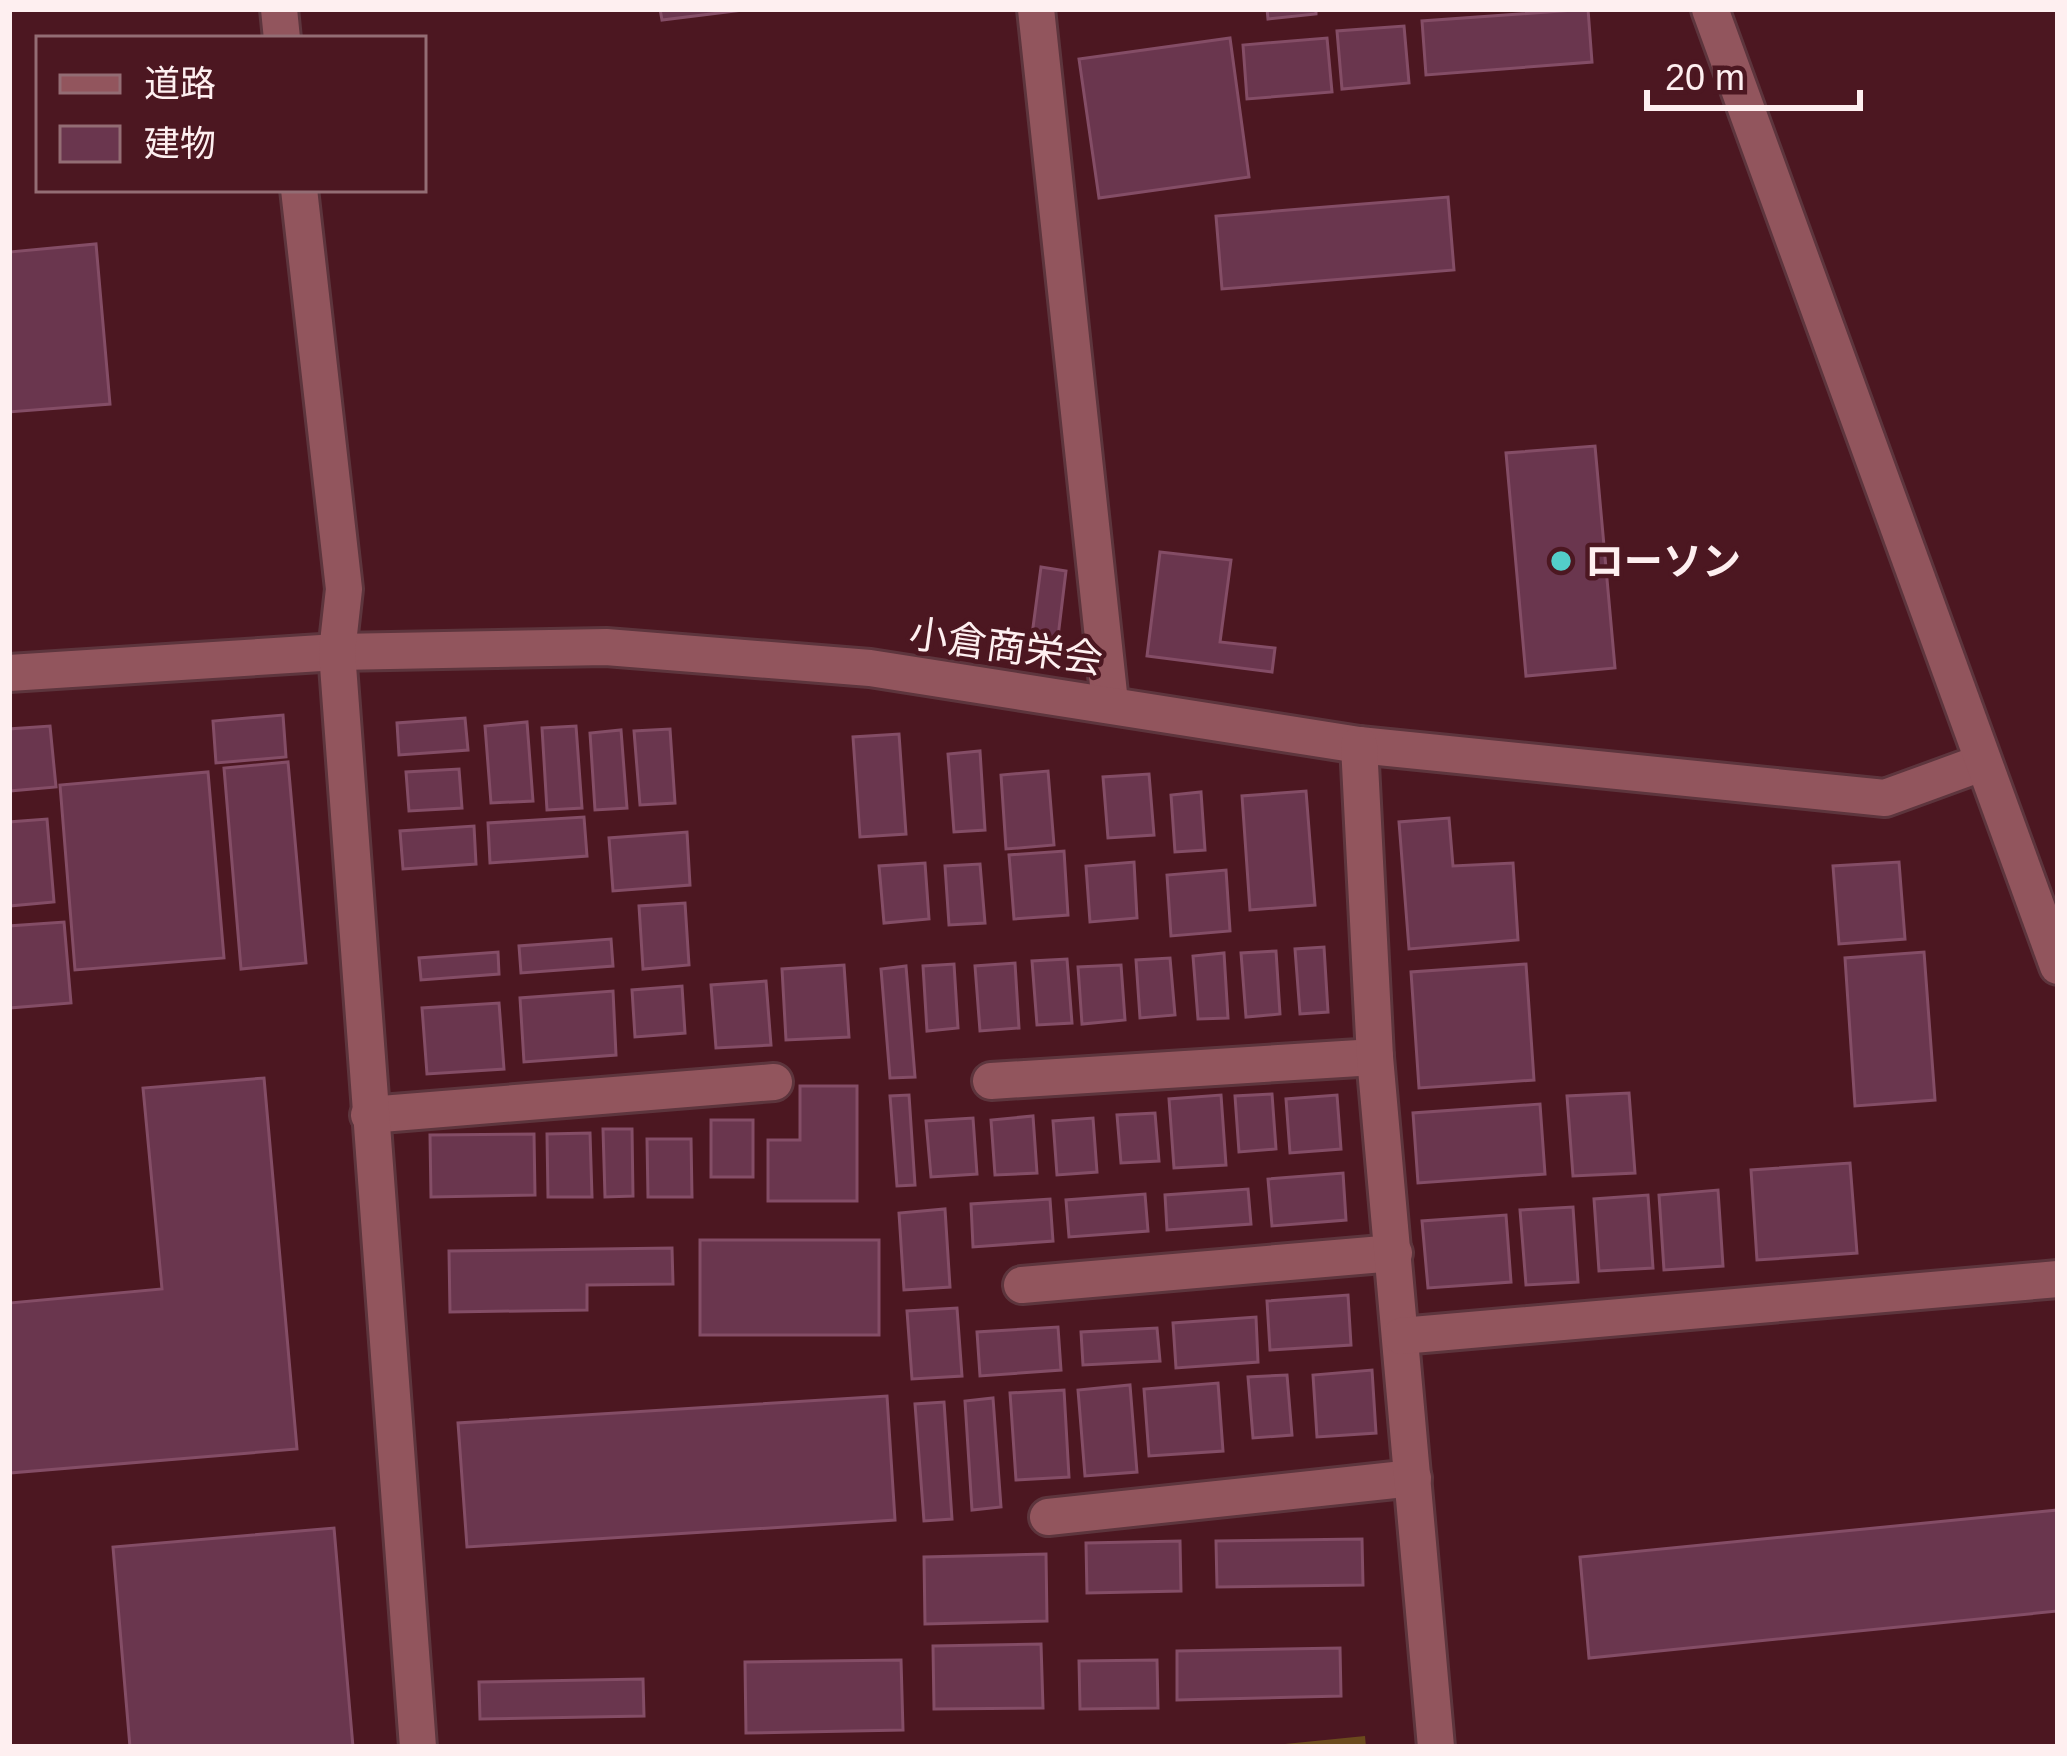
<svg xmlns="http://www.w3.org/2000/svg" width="2067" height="1756" viewBox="0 0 2067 1756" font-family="Helvetica,'Noto Sans JP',sans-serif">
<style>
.green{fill:#6b4a1d}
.building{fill:#6a364e;stroke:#844d66;stroke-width:3}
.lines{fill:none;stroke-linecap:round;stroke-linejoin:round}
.lane-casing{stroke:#5d353d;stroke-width:42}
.street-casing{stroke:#5d353d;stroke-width:42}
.secondary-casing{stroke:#5d353d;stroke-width:42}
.lane{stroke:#92555d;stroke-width:36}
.street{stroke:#92555d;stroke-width:36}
.secondary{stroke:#92555d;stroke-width:36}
.poi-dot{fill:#53cdc9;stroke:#4c1721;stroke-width:4.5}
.labels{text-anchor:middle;stroke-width:9;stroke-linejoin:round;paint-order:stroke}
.poi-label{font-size:39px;font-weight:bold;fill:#feeff0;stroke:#4c1721;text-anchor:start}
.street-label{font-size:39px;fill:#feeff0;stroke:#4c1721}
</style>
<rect width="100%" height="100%" fill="#4c1721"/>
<polygon class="green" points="1365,1736 1366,1747 1256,1747"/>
<g class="building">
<polygon points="660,9 751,9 662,20"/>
<polygon points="1267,9 1316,9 1316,14 1268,19"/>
<polygon points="1588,9 1592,62 1426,75 1422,21"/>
<polygon points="1404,26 1409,83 1342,89 1337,31"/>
<polygon points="1230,38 1249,177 1099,198 1079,59"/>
<polygon points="1327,38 1332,92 1247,99 1243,45"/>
<polygon points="1448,197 1454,270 1222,289 1216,216"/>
<polygon points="96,244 110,404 9,412 9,252"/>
<polygon points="1595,446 1615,668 1526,676 1506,453"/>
<polygon points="1160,552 1231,560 1220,642 1275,648 1272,672 1147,656"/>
<polygon points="1041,567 1066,571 1058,637 1032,635"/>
<polygon points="283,715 286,757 216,763 213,721"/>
<polygon points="465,718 468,750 399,755 397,723"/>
<polygon points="527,722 533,801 491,803 485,726"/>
<polygon points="50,726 56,787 9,791 9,729"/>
<polygon points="576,726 582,808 547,810 542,728"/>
<polygon points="670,729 675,803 640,805 634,731"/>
<polygon points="621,730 627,808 595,810 590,733"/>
<polygon points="899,734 906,834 860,837 853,737"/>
<polygon points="980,751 985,830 954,832 948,754"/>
<polygon points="288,762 306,963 241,969 224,768"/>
<polygon points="459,769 462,808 409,811 406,772"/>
<polygon points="1048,771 1054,845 1006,849 1001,775"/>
<polygon points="208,772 224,958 75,970 60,785"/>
<polygon points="1149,774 1154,835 1108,838 1103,777"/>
<polygon points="1306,791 1315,905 1250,910 1242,796"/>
<polygon points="1201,792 1205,850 1175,852 1171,795"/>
<polygon points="584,817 587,856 490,863 488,823"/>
<polygon points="1449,818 1453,866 1513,863 1518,940 1409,949 1399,822"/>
<polygon points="47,819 54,902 9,906 9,822"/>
<polygon points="474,826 476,864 403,869 400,831"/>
<polygon points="687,832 690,885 613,891 609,838"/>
<polygon points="1064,851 1068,915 1014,919 1009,855"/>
<polygon points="1134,862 1137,918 1090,922 1086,866"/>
<polygon points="1899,862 1905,939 1839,944 1833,866"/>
<polygon points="925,863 929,919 884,923 879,866"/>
<polygon points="980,864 985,923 949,925 945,866"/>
<polygon points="1226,870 1230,931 1171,936 1167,875"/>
<polygon points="685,903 689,965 643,969 639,906"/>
<polygon points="64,922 71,1003 9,1008 9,926"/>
<polygon points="611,939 613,966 521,973 519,946"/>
<polygon points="1324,947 1328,1012 1300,1014 1295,949"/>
<polygon points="1276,951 1280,1014 1246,1017 1241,953"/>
<polygon points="498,952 499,974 421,980 419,958"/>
<polygon points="1924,952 1935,1100 1855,1106 1845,958"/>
<polygon points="1224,953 1228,1018 1198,1019 1193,956"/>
<polygon points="1170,958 1175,1015 1140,1018 1136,960"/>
<polygon points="1067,959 1072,1023 1037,1025 1032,961"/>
<polygon points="1015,963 1019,1028 980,1031 975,966"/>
<polygon points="954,964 958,1028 927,1031 923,966"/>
<polygon points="1526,964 1534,1080 1419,1088 1411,972"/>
<polygon points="844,965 849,1037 786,1040 782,969"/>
<polygon points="1121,965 1125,1020 1082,1024 1078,967"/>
<polygon points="906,966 915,1077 890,1078 881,969"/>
<polygon points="766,981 771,1045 716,1048 711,985"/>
<polygon points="682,986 685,1033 635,1037 632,990"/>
<polygon points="613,991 616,1055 524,1062 520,998"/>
<polygon points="499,1003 504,1069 427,1074 422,1008"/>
<polygon points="264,1078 297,1449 9,1473 9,1303 162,1289 143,1088"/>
<polygon points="800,1086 857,1086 857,1201 768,1201 768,1140 800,1140"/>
<polygon points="1629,1093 1635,1173 1573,1176 1567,1096"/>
<polygon points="1272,1094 1276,1149 1239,1152 1235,1096"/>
<polygon points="909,1095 915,1185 897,1186 890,1096"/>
<polygon points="1221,1095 1226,1165 1174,1168 1169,1099"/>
<polygon points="1337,1095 1341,1149 1290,1153 1286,1099"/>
<polygon points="1540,1104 1545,1174 1418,1183 1413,1113"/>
<polygon points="1155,1113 1159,1161 1121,1163 1117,1115"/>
<polygon points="1033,1116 1037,1173 995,1175 991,1120"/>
<polygon points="973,1118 977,1174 931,1177 926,1121"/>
<polygon points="1093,1118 1097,1172 1057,1175 1053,1121"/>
<rect x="711" y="1120" width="42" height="57"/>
<polygon points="603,1129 632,1129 633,1196 605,1197"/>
<polygon points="590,1133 592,1197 548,1197 547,1134"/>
<polygon points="534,1134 535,1195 431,1197 430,1135"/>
<polygon points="647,1139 691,1139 692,1197 648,1197"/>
<polygon points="1850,1163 1857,1253 1757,1260 1751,1170"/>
<polygon points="1343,1173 1346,1220 1272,1226 1268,1179"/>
<polygon points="1248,1189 1251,1224 1167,1230 1165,1195"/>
<polygon points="1718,1190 1723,1266 1664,1270 1659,1195"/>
<polygon points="1145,1194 1148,1231 1069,1237 1066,1200"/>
<polygon points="1648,1195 1653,1268 1599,1271 1594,1199"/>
<polygon points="1050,1199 1053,1241 973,1247 971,1204"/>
<polygon points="1573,1207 1578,1282 1526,1285 1520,1210"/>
<polygon points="945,1209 950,1287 904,1290 899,1213"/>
<polygon points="1506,1215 1511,1282 1428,1288 1422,1221"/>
<rect x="700" y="1240" width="179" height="95"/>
<polygon points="672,1248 673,1284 587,1285 587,1310 450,1312 449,1251"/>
<polygon points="1348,1295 1351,1345 1270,1350 1267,1301"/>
<polygon points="957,1308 962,1376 912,1379 907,1311"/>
<polygon points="1256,1317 1258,1362 1176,1368 1173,1323"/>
<polygon points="1058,1327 1061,1370 980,1376 977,1332"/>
<polygon points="1157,1328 1160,1361 1083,1365 1081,1332"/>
<polygon points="1372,1370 1376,1433 1317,1437 1313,1375"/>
<polygon points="1287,1375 1292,1435 1253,1438 1248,1377"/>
<polygon points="1218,1383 1223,1451 1149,1456 1144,1389"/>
<polygon points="1130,1385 1137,1472 1085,1476 1078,1390"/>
<polygon points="1064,1390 1069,1477 1016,1480 1010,1393"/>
<polygon points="887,1396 895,1520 467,1547 458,1423"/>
<polygon points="993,1398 1001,1507 972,1510 965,1401"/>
<polygon points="944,1402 952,1519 924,1521 915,1404"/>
<polygon points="2058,1510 2058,1611 1589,1658 1580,1557"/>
<polygon points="334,1528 353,1747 130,1747 113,1547"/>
<polygon points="1362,1539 1363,1585 1217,1587 1216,1541"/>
<polygon points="1180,1541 1181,1591 1087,1593 1086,1543"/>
<polygon points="1046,1554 1047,1621 925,1624 924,1557"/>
<polygon points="1041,1644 1043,1708 934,1709 933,1646"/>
<polygon points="1340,1648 1341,1696 1177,1700 1177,1651"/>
<polygon points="901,1660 903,1730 746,1733 745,1662"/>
<polygon points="1157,1660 1158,1708 1080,1709 1079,1661"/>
<polygon points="643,1679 644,1716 480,1719 479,1682"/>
</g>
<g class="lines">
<defs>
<g id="lane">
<polyline points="991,1081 1375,1057"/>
<polyline points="369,1115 774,1082"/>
<polyline points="1022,1285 1394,1253"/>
<polyline points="1048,1517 1413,1478"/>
</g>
<g id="street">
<polyline points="1036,9 1110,703"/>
<polyline points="9,673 337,652 606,647 870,668 1359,745 1885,798 1981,763"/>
<polyline points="1359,745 1375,1057 1436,1747"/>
<polyline points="1401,1336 2058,1279"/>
</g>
<g id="secondary">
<polyline points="279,9 282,39"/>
<polyline points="1710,9 2058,966"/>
<polyline points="299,189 344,589 337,652 418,1747"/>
</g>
</defs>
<use href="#lane" class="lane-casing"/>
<use href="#street" class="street-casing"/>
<use href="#secondary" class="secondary-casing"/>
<use href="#lane" class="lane"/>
<use href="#street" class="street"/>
<use href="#secondary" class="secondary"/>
</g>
<circle class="poi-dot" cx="1561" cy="561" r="12"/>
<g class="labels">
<g class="poi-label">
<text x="1585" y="575">ローソン</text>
</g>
<g class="street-label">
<text transform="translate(1006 646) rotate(8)" y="14">小倉商栄会</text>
</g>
</g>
<rect width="2067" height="1756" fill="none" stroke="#feeff0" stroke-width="24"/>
<rect x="36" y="36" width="390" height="156" fill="#4c1721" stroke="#936d74" stroke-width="3"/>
<rect x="60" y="75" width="60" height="18" fill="#92555d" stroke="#936d74" stroke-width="3"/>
<text x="144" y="96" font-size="36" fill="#feeff0">道路</text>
<rect x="60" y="126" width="60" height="36" fill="#6a364e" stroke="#936d74" stroke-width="3"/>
<text x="144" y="156" font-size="36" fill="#feeff0">建物</text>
<path d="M1647 90v18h213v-18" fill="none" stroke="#feeff0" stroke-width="6"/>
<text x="1665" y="90" font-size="36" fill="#feeff0" stroke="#4c1721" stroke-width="9" paint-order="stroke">20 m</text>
</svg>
